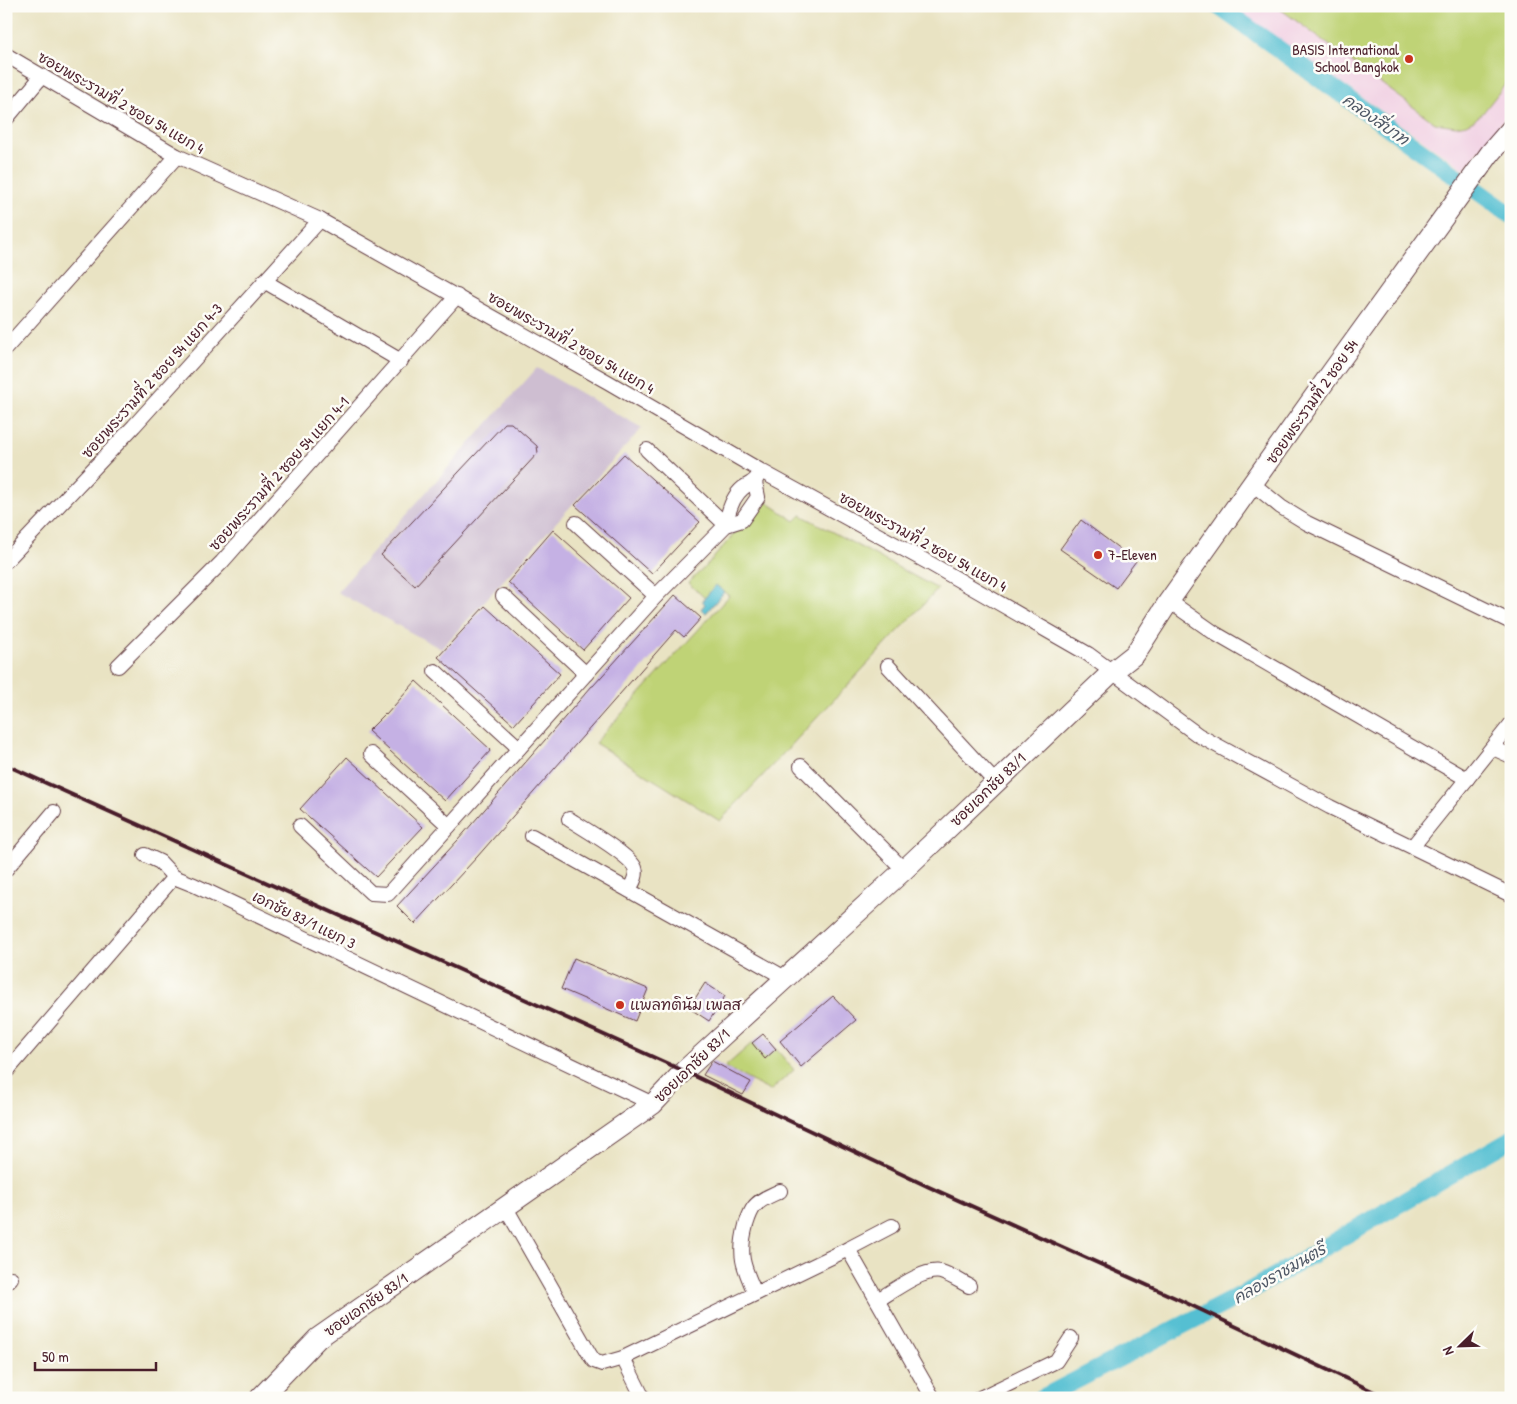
<svg xmlns="http://www.w3.org/2000/svg" width="1517" height="1404" viewBox="0 0 1517 1404" font-family="'Patrick Hand','Playpen Sans Thai',sans-serif">
<style>
.built{fill:#f1d0e3}
.industrial{fill:#cebed1}
.green{fill:#bfd376;stroke:#847950}
.water{fill:#55bfd2;stroke:#506f7e}
.lines{fill:none;stroke-linecap:round;stroke-linejoin:round}
.canal{stroke:#55bfd2;stroke-width:18}
.building{fill:#c5b1e4}
.street-casing{stroke:#623c42;stroke-width:16}
.secondary-casing{stroke:#623c42;stroke-width:22}
.street{stroke:#fff;stroke-width:14}
.secondary{stroke:#fff;stroke-width:20}
.rail{stroke:#4a1f2b;stroke-width:4}
.poi-dot{fill:#c8321e;stroke:#fdfcf7;stroke-width:2}
.labels{text-anchor:middle;stroke-width:5;stroke-linejoin:round;paint-order:stroke}
.poi-label{font-size:15px;fill:#4a1f2b;stroke:#fdfcf7;text-anchor:start}
.street-label{font-size:15px;fill:#4a1f2b;stroke:#fdfcf7}
.water-label{font-size:16px;font-style:italic;fill:#4e5765;stroke:#fdfcf7}
</style>
<rect width="100%" height="100%" fill="#fdfcf7"/>
<filter id="ink" filterUnits="userSpaceOnUse"><feTurbulence type="fractalNoise" baseFrequency=".02" numOctaves="2"/><feDisplacementMap in="SourceGraphic" scale="10" xChannelSelector="R" yChannelSelector="G"/><feConvolveMatrix kernelMatrix="1 2 1 2 8 2 1 2 1" color-interpolation-filters="sRGB"/></filter>
<filter id="wash" filterUnits="userSpaceOnUse"><feTurbulence type="fractalNoise" baseFrequency=".0096" numOctaves="4" result="noise"/><feDisplacementMap in="SourceGraphic" scale="20" xChannelSelector="R" yChannelSelector="G"/><feGaussianBlur stdDeviation="1.12" result="paint"/><feColorMatrix in="noise" values="0 0 0 0 0 0 0 0 0 0 0 0 0 0 0 0 0 1.4 0 .05"/><feComposite in="paint" operator="in"/></filter>
<g filter="url(#wash)">
<rect width="100%" height="100%" fill="#e9e3c3"/>
<polygon class="built" points="1232,6 1511,6 1511,111 1464,169"/>
<polygon class="industrial" points="537,368 642,428 441,649 337,592"/>
<g class="green">
<polygon points="1276,6 1510,6 1511,77 1482,114 1474,120 1466,124 1456,126 1435,123"/>
<polygon points="765,501 795,521 801,515 938,589 720,821 595,743 729,596 716,585 705,598 688,583 709,563 759,505"/>
<polygon points="752,1043 765,1058 776,1049 794,1070 770,1091 725,1067"/>
</g>
<polygon class="water" points="716,585 724,592 706,613 701,609 705,604 702,601"/>
<g class="lines">
<g class="canal">
<polyline points="1218,6 1511,215"/>
<polyline points="1042,1398 1251,1290 1511,1139"/>
</g>
</g>
<g id="blocks">
<g class="building">
<polygon points="505,423 511,423 537,446 538,453 415,586 381,555"/>
<polygon points="624,454 700,522 652,574 575,505"/>
<polygon points="1081,520 1136,561 1116,588 1060,549"/>
<polygon points="553,530 629,598 583,650 508,582"/>
<polygon points="675,595 701,618 684,637 676,630 477,857 415,924 397,906 458,840 592,686 593,686"/>
<polygon points="485,606 560,674 514,725 438,657"/>
<polygon points="416,681 491,750 445,801 368,731 385,714 386,715"/>
<polygon points="347,757 423,827 376,877 300,809"/>
<polygon points="574,958 648,989 635,1021 561,989"/>
<polygon points="705,983 725,996 709,1021 689,1008"/>
<polygon points="833,996 856,1020 801,1067 780,1041"/>
<polygon points="763,1034 776,1049 765,1059 752,1043"/>
<polygon points="712,1061 751,1082 743,1095 703,1075"/>
</g>
</g>
</g>
<g filter="url(#ink)">
<use href="#blocks" fill-opacity="0" stroke="#623c42" stroke-width="1"/>
<g class="lines">
<defs>
<g id="street">
<polyline points="6,55 177,156 320,220 608,382 761,471 931,564 1088,654 1198,735 1330,807 1511,895"/>
<polyline points="6,119 42,76"/>
<polyline points="264,281 401,361"/>
<polyline points="6,348 177,156"/>
<polyline points="647,450 726,525"/>
<polyline points="1253,484 1281,507 1307,523 1511,622"/>
<polyline points="576,523 656,596"/>
<path d="M726 525C728 512 732 497 743 488 749 483 754 484 758 476"/>
<polyline points="6,561 134,426 320,220"/>
<polyline points="503,596 586,674"/>
<polyline points="1169,601 1216,634 1467,779"/>
<polyline points="118,666 222,562 457,296"/>
<polyline points="888,666 996,783"/>
<polyline points="435,671 519,748"/>
<polyline points="1493,748 1511,756"/>
<polyline points="371,754 449,826"/>
<polyline points="801,766 904,870"/>
<path d="M569 819C583 828 630 855 635 868 638 876 632 884 629 890"/>
<polyline points="300,826 371,893 388,894 656,596 726,525 742,520 758,497 755,482"/>
<polyline points="532,836 787,979"/>
<polyline points="1413,846 1511,724"/>
<polyline points="145,855 160,862 174,877 194,885 653,1104"/>
<polyline points="6,869 54,812"/>
<polyline points="6,1072 174,877"/>
<polyline points="506,1208 590,1355 594,1361 602,1364 623,1358 848,1249 892,1226"/>
<polyline points="848,1249 933,1398"/>
<polyline points="6,1283 11,1278"/>
<path d="M755 1293C743 1266 738 1255 746 1225 748 1219 750 1212 754 1207 760 1199 772 1195 780 1191"/>
<path d="M878 1300C893 1291 923 1268 941 1272 951 1275 961 1282 969 1286"/>
<polyline points="623,1358 643,1398"/>
<polyline points="980,1398 1056,1361 1071,1338"/>
</g>
<polyline id="secondary" points="260,1398 318,1338 653,1104 684,1071 904,870 1112,672 1135,654 1169,601 1331,373 1491,152 1511,129"/>
</defs>
<use href="#street" class="street-casing"/>
<use href="#secondary" class="secondary-casing"/>
<use href="#street" class="street"/>
<use href="#secondary" class="secondary"/>
<polyline class="rail" points="6,765 684,1071 929,1187 1180,1300 1387,1398"/>
</g>
</g>
<g class="poi-dot">
<circle cx="1409" cy="59" r="5"/>
<circle cx="1098" cy="555" r="5"/>
<circle cx="620" cy="1005" r="5"/>
</g>
<g class="labels">
<g class="poi-label">
<text x="1399" y="55" text-anchor="end">BASIS International<tspan x="1399" dy="17">School Bangkok</tspan></text>
<text x="1108" y="560">7-Eleven</text>
<text x="630" y="1010">แพลทตินัม เพลส</text>
</g>
<g class="street-label">
<text transform="translate(121 103) rotate(30)" y="5">ซอยพระรามที่ 2 ซอย 54 แยก 4</text>
<text transform="translate(571 343) rotate(30)" y="5">ซอยพระรามที่ 2 ซอย 54 แยก 4</text>
<text transform="translate(152 381) rotate(-48)" y="5">ซอยพระรามที่ 2 ซอย 54 แยก 4-3</text>
<text transform="translate(1312 402) rotate(-55)" y="5">ซอยพระรามที่ 2 ซอย 54</text>
<text transform="translate(279 474) rotate(-48)" y="5">ซอยพระรามที่ 2 ซอย 54 แยก 4-1</text>
<text transform="translate(923 542) rotate(29)" y="5">ซอยพระรามที่ 2 ซอย 54 แยก 4</text>
<text transform="translate(988 790) rotate(-44)" y="5">ซอยเอกชัย 83/1</text>
<text transform="translate(304 920) rotate(26)" y="5">เอกชัย 83/1 แยก 3</text>
<text transform="translate(692 1066) rotate(-44)" y="5">ซอยเอกชัย 83/1</text>
<text transform="translate(366 1305) rotate(-35)" y="5">ซอยเอกชัย 83/1</text>
</g>
<g class="water-label">
<text transform="translate(1376 119) rotate(35)" y="6">คลองสี่บาท</text>
<text transform="translate(1279 1273) rotate(-30)" y="6">คลองราชมนตรี</text>
</g>
</g>
<rect width="1517" height="1404" fill="none" stroke="#fdfcf7" stroke-width="25"/>
<g transform="translate(1460 1346) rotate(247)" stroke="#fdfcf7" stroke-width="4" paint-order="stroke">
<path d="M0-4L9 19L0 12L-9 19Z" fill="#4a1f2b"/>
<text y="-8" font-size="14" font-weight="bold" text-anchor="middle" fill="#4a1f2b">N</text>
</g>
<path d="M35 1362v8h121v-8" fill="none" stroke="#4a1f2b" stroke-width="2.5"/>
<text x="42" y="1362" font-size="15" fill="#4a1f2b" stroke="#fdfcf7" stroke-width="4" paint-order="stroke">50 m</text>
</svg>
